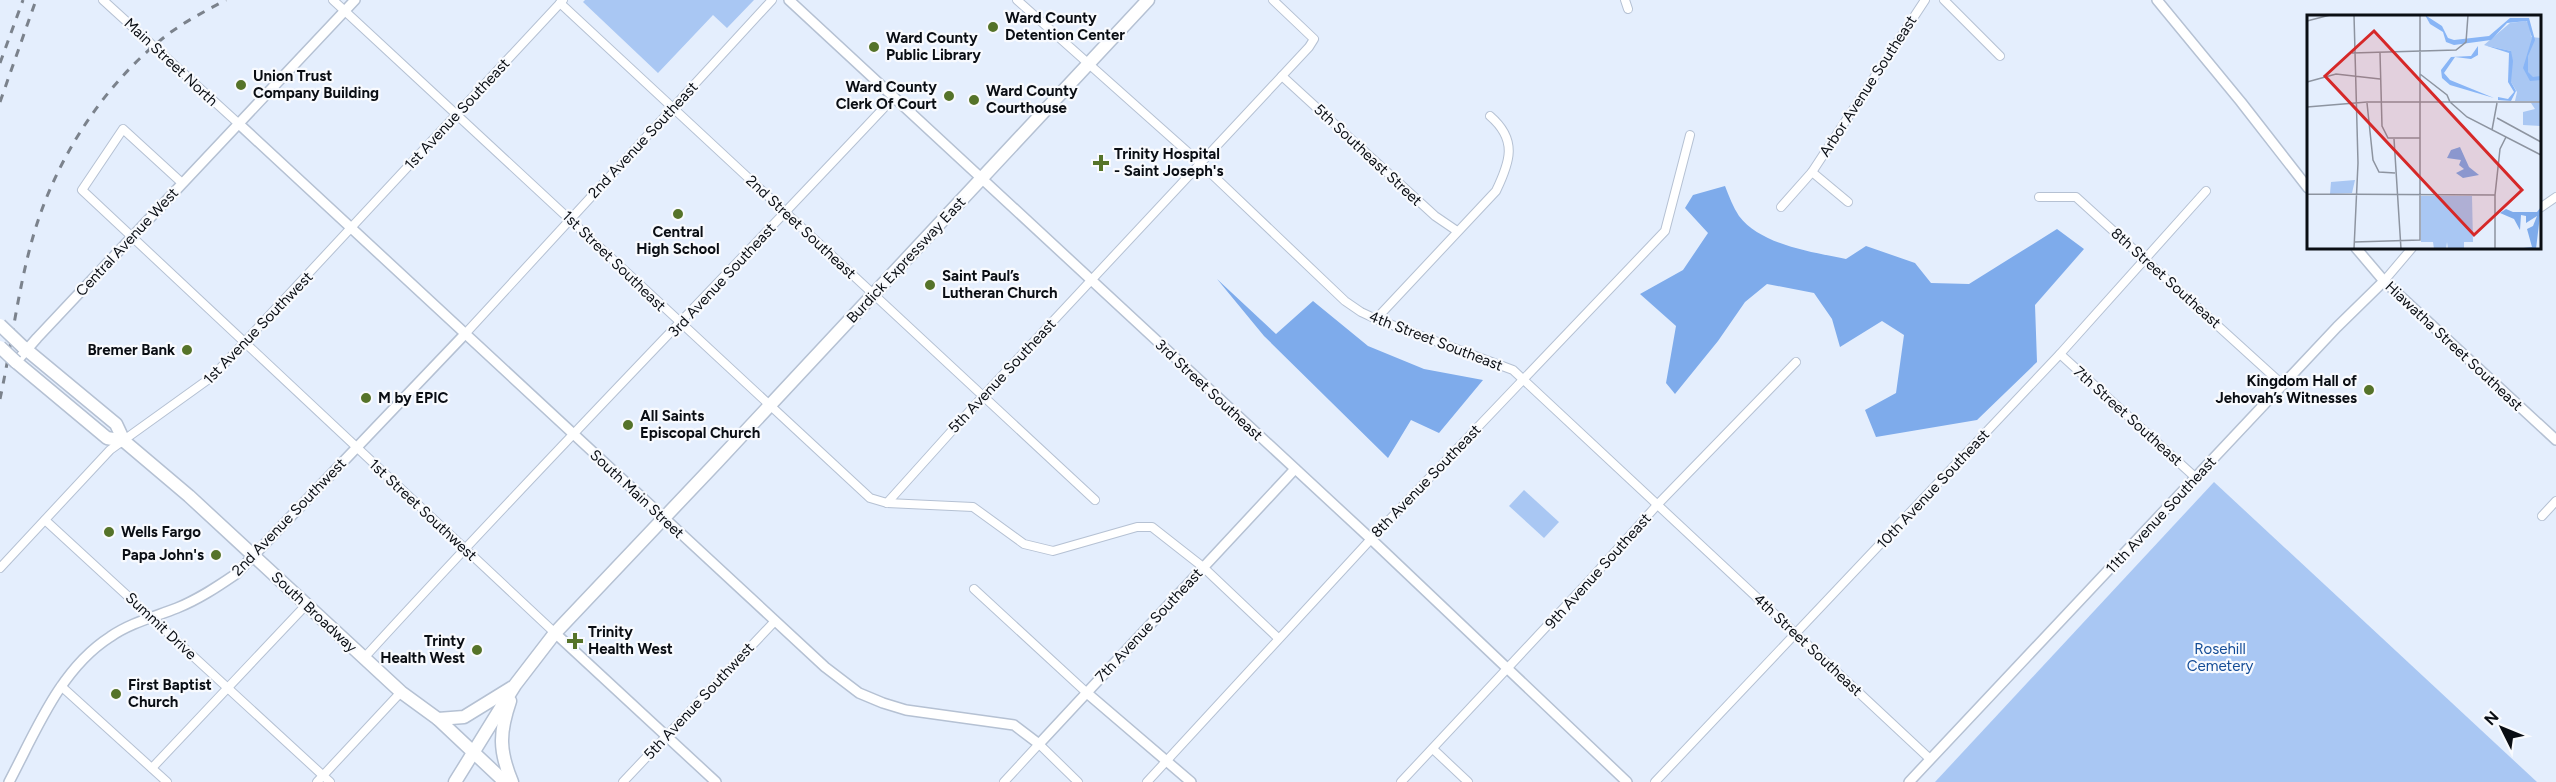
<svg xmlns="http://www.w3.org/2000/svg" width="2556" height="782" viewBox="0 0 2556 782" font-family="Figtree,sans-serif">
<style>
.green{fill:#a9c7f3}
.forest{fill:#7eabeb}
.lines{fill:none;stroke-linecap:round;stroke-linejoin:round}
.minor-casing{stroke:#b5c1d3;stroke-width:10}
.tertiary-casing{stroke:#b5c1d3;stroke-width:12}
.primary-casing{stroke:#b5c1d3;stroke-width:15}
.minor{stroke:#fff;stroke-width:8}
.tertiary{stroke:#fff;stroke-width:9}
.primary{stroke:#fff;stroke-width:12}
.rail{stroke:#7b828c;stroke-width:3;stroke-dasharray:8 8;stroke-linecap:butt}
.primary-bridge-casing{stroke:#b5c1d3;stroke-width:15;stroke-linecap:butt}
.primary-bridge{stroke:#fff;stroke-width:12}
.poi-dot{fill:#557329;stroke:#f8fafe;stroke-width:2}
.labels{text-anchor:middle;stroke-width:4.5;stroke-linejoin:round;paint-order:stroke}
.poi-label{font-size:15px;font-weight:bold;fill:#0a0e14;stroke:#f8fafe;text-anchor:start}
.street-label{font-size:15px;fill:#0a0e14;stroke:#f8fafe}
.park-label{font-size:15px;fill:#124b96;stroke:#f8fafe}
.inset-road{fill:none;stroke:#8d94a0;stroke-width:1.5}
.view{fill:#d62828;fill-opacity:0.15;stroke:#d62828;stroke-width:3}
.inset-edge{fill:none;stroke:#0a0e14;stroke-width:3}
</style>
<rect width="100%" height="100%" fill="#e4eefd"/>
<g class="green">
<polygon points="585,0 754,0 727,28 713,15 658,73 583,2"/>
<polygon points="2214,482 2537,782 1935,782"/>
<polygon points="1524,490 1559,522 1544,538 1509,506"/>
</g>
<g class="forest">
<path d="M1725 186C1729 196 1733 207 1739 216 1761 245 1812 252 1846 259L1866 246 1915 263 1931 283 1969 284 2057 229 2084 249 2035 305 2037 362 1977 420 1876 437 1865 410 1896 393 1904 335 1882 321 1840 347 1832 319 1814 293 1767 284 1745 302 1718 341 1675 394 1666 383 1676 326 1640 294 1683 270 1708 233 1685 208 1693 195Z"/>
<polygon points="1217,279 1276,334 1313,301 1368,346 1424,369 1483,380 1439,433 1411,420 1388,458 1264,336"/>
</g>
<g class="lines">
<defs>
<g id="minor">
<polyline points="103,0 239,124"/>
<polyline points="333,0 870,498 887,503 973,507 1024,544 1053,551 1137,527 1152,527 1203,567 1278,638"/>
<polyline points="1017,0 1200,163 1345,301 1361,312 1376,319 1513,370 1930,759"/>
<polyline points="1625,0 1628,9"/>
<polyline points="1944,0 2000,56"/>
<polyline points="560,3 1095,500"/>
<polyline points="1282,76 1435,216 1457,231"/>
<polyline points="1812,172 1848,202"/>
<polyline points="182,183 123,129 82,190 555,633"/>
<polyline points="2039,197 2076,197 2283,385"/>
<polyline points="1781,207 1812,172 1925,0"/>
<polyline points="2540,208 2556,197"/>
<polyline points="2384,281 2412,248"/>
<path d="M1376 319 1496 191C1510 162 1518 140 1490 116"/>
<polyline points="465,334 772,0"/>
<polyline points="2060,354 2196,478"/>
<polyline points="887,503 984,395 1309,47 1314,39 1273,0"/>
<polyline points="2542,516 2556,501"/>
<polyline points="45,520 330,782"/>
<polyline points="0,568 110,450 213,376 563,0"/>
<polyline points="974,589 1087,693"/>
<path d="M364 658C537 468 718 285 894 97"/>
<polyline points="61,686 167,782"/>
<polyline points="1433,749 1468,782"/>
<polyline points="152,768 306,605"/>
<polyline points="317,782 401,692"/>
<polyline points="623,782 775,621"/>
<polyline points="1004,782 1039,744 1078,782"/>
<polyline points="1147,782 1371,539 1665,231 1690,135"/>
<polyline points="1401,782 1589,581 1658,504 1796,362"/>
<polyline points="1655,782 2060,354 2206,191"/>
</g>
<g id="tertiary">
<polyline points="789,0 1371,539 1627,782"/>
<polyline points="2157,0 2241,102 2308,188"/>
<polyline points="239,124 825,667 859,693 883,703 906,710 1014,725 1039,744 1295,469"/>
<polyline points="2356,248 2384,281 2556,440"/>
<polyline points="16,362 37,338 355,0"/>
<polyline points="555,633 716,782"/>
<polyline points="1087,693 1191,782"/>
<path d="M9 782C36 731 60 669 110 637 130 623 154 617 177 608 199 599 217 587 236 574L465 334"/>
<polyline points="1909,782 2337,327 2384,281"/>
</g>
<g id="primary">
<polyline points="22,346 116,424 124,441 189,496 401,692 438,719 505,782"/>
<polyline points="16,362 107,438 124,441"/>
<path d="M510 701C499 733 499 751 512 782"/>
<polyline points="438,719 464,717 511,688"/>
<polyline points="455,782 515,685 555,633 717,462 1148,0"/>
</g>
</defs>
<use href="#minor" class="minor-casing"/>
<use href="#tertiary" class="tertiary-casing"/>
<use href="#primary" class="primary-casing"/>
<use href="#minor" class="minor"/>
<use href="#tertiary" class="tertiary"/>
<use href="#primary" class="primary"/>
<g class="rail">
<polyline points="0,63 23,0"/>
<polyline points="0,102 36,0"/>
<path d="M0 399C13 339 20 270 41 212 66 143 112 76 171 32 188 20 207 10 226 0"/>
</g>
<defs>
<g id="primary-bridge">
<polyline points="0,325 22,346"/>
<polyline points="0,347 16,362"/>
</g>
</defs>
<use href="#primary-bridge" class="primary-bridge-casing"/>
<use href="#primary-bridge" class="primary-bridge"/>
</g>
<g class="poi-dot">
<circle cx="993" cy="27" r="6"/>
<circle cx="874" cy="47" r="6"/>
<circle cx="241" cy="85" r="6"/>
<circle cx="949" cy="96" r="6"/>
<circle cx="974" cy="100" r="6"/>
<path d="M1098 154h6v6h6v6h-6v6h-6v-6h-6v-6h6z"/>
<circle cx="678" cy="214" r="6"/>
<circle cx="930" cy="285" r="6"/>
<circle cx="187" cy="350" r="6"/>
<circle cx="2369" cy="390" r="6"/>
<circle cx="366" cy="398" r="6"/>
<circle cx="628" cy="425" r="6"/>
<circle cx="109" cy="532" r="6"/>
<circle cx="216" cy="555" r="6"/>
<path d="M572 632h6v6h6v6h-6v6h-6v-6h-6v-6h6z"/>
<circle cx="477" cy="650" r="6"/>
<circle cx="116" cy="694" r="6"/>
</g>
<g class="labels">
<g class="poi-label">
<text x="1005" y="23">Ward County<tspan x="1005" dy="17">Detention Center</tspan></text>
<text x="886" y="43">Ward County<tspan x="886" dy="17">Public Library</tspan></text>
<text x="253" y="81">Union Trust<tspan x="253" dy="17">Company Building</tspan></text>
<text x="937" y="92" text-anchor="end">Ward County<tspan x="937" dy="17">Clerk Of Court</tspan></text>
<text x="986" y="96">Ward County<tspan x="986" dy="17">Courthouse</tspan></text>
<text x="1114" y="159">Trinity Hospital<tspan x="1114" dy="17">- Saint Joseph's</tspan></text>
<text x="678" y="237" text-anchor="middle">Central<tspan x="678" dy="17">High School</tspan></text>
<text x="942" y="281">Saint Paul’s<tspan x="942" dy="17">Lutheran Church</tspan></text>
<text x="175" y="355" text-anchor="end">Bremer Bank</text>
<text x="2357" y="386" text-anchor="end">Kingdom Hall of<tspan x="2357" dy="17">Jehovah’s Witnesses</tspan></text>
<text x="378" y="403">M by EPIC</text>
<text x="640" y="421">All Saints<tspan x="640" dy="17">Episcopal Church</tspan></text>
<text x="121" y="537">Wells Fargo</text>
<text x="204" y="560" text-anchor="end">Papa John's</text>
<text x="588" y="637">Trinity<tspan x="588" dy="17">Health West</tspan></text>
<text x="465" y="646" text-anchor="end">Trinty<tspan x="465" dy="17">Health West</tspan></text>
<text x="128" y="690">First Baptist<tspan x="128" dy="17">Church</tspan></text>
</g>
<g class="street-label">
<text transform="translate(171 62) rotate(43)" y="5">Main Street North</text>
<text transform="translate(1868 86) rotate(-57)" y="5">Arbor Avenue Southeast</text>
<text transform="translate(457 114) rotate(-47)" y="5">1st Avenue Southeast</text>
<text transform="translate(643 140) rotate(-47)" y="5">2nd Avenue Southeast</text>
<text transform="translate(1368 155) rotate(43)" y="5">5th Southeast Street</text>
<text transform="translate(801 227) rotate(43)" y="5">2nd Street Southeast</text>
<text transform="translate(127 242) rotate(-47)" y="5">Central Avenue West</text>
<text transform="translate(906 260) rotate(-47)" y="5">Burdick Expressway East</text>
<text transform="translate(614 261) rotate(44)" y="5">1st Street Southeast</text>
<text transform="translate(2166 278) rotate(42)" y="5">8th Street Southeast</text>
<text transform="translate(722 280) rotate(-47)" y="5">3rd Avenue Southeast</text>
<text transform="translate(258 328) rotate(-46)" y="5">1st Avenue Southwest</text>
<text transform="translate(1436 341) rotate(21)" y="5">4th Street Southeast</text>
<text transform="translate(2454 346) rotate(43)" y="5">Hiawatha Street Southeast</text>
<text transform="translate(1002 376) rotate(-47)" y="5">5th Avenue Southeast</text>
<text transform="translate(1209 390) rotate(43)" y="5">3rd Street Southeast</text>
<text transform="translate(2128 416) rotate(42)" y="5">7th Street Southeast</text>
<text transform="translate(1426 481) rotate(-46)" y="5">8th Avenue Southeast</text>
<text transform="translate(1933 489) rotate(-47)" y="5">10th Avenue Southeast</text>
<text transform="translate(637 494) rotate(43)" y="5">South Main Street</text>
<text transform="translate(423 510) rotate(43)" y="5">1st Street Southwest</text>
<text transform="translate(2161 515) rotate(-47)" y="5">11th Avenue Southeast</text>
<text transform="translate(289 517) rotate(-46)" y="5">2nd Avenue Southwest</text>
<text transform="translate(1598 571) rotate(-48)" y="5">9th Avenue Southeast</text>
<text transform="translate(314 612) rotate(43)" y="5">South Broadway</text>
<text transform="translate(1149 625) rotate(-47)" y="5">7th Avenue Southeast</text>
<text transform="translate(161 626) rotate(43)" y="5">Summit Drive</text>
<text transform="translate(1808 645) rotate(43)" y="5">4th Street Southeast</text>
<text transform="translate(699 701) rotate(-47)" y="5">5th Avenue Southwest</text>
</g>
<g class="park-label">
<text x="2220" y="654">Rosehill<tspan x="2220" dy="17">Cemetery</tspan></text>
</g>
</g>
<g transform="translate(2307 15)">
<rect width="234" height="234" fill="#e4eefd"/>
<path d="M219 6 223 8 224 22 234 23V86H208L210 77 204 67V36L177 30 203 8ZM224 88H234V111L216 110V97L228 94ZM48 165 45 178 23 179 24 167ZM114 181H165L166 227H157V234H141L140 227 139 234H127L126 227H114Z" fill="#a9c7f3"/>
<path d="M153 132 162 152 172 160 156 163 149 158 157 154 152 150 154 145 140 143 144 135ZM234 192 229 234H208L225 232 220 214 226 211 230 201 219 208V201L214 200 213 215 207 204 193 198 199 194 206 197H230Z" fill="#7eabeb"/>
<path d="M118 0 135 11 141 23 147 25 182 21 203 3H222L228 25 221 41V57L226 62 234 61V65L223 66 216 53 225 23 220 6 200 8 184 25 147 30 139 27 136 17 123 9ZM177 30 204 36 206 46 204 67 209 76 204 86 191 85V82L201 84 207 77 201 67 202 38ZM171 31V40L164 44 148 42 137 58 143 65 187 83 143 70 135 63 134 55 144 42 164 41Z" fill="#88b5f6"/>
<path class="inset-road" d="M0 6 23 0M45 38 149 35 159 27 161 0M73 38 75 111 81 123H113M113 59 140 80 143 87M0 67 29 59 73 64M0 73V154M143 87 160 102 234 140M60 88 66 145 72 157 88 158M0 92 60 87H234M190 103 234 127M185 115 190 88M87 124 94 234M0 175V234M0 179 188 180M47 227 113 225V0M47 234 51 148 47 0M188 234V180L193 134 199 122"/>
<path class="view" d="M67 16 215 175 167 220 18 61Z"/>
<rect width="234" height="234" class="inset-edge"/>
</g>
<g transform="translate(2502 728) rotate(313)" stroke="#f8fafe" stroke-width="4.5" paint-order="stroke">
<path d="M0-4.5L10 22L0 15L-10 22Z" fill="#0a0e14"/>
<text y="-9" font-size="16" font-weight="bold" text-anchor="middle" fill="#0a0e14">N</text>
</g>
</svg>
